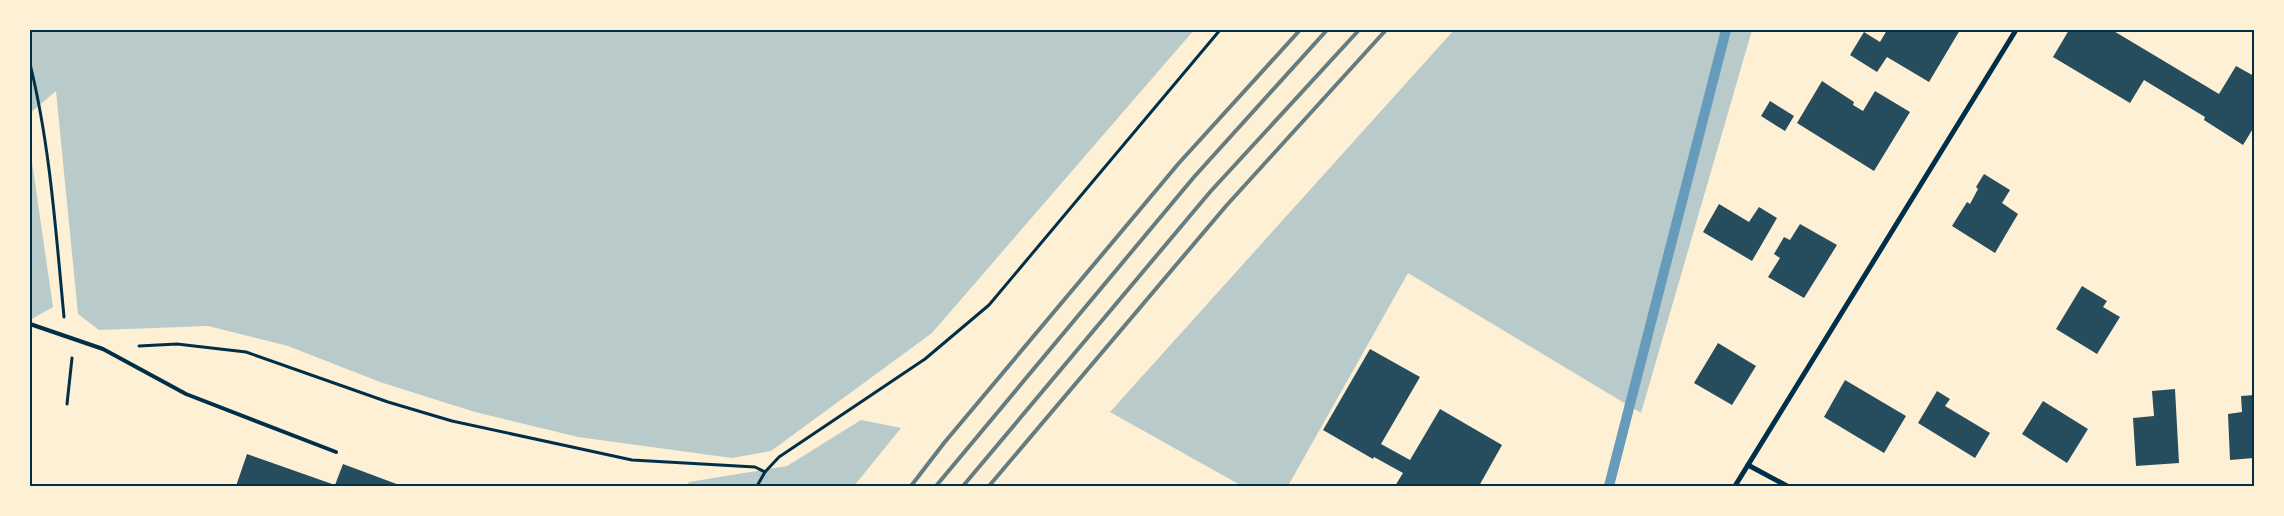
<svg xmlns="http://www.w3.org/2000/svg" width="2284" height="516" viewBox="0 0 2284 516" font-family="Mulish,sans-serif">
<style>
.green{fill:#b9caca}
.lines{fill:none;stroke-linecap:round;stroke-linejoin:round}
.stream{stroke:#669bbc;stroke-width:10}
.building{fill:#264d5e}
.path{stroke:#003049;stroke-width:3}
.service{stroke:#003049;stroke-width:4}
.minor{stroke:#003049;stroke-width:5}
.rail{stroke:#657d81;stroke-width:4}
.neatline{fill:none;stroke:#003049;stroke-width:2}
</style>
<rect width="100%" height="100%" fill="#fdf0d5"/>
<g class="green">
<polygon points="30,30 1194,30 932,333 771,451 732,458 578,437 475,412 380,382 288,346 208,326 99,330 78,314 56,91 30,113"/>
<polygon points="1454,30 1752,30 1641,413 1408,273 1288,486 1242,486 1110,412"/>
<polygon points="30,148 53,307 30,320"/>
<polygon points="861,420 901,428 854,486 687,486 689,482 787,466"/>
</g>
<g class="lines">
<polyline class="stream" points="1609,486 1726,30"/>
</g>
<g class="building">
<polygon points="1887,30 1960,30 1929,82 1887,57 1877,72 1850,55 1864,32 1880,42"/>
<polygon points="2069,30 2112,30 2219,94 2236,66 2254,76 2254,127 2243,145 2204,120 2205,117 2144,80 2130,103 2053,57"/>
<polygon points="1822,81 1854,102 1853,105 1863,111 1875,91 1910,112 1874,171 1797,123"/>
<polygon points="1770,101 1794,116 1785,131 1761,116"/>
<polygon points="1984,174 2010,190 2002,203 2018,214 1995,253 1952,226 1967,202 1970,204 1978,189 1976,187"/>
<polygon points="1719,204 1749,222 1759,207 1777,218 1752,261 1703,232"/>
<polygon points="1800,224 1837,245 1804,298 1768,277 1780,258 1774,254 1784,237 1790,240"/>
<polygon points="2082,286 2107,301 2103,307 2120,317 2097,354 2056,329"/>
<polygon points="1718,343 1756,366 1732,405 1694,383"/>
<polygon points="1370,349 1420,377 1381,444 1410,460 1440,409 1502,445 1479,486 1395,486 1403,473 1374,457 1373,459 1323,430"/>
<polygon points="1845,380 1906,416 1884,453 1824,417"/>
<polygon points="2175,389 2179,463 2136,466 2133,418 2154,416 2152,391"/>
<polygon points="1937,391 1950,399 1945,406 1990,433 1975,458 1918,423"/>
<polygon points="2254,395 2254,458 2230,460 2228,414 2242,412 2241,396"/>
<polygon points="2043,401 2088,429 2067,463 2022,434"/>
<polygon points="247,454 335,485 343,464 402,486 236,486"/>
</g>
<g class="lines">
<g class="path">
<path d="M30 64C50 144 56 234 64 317"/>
<polyline points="139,346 177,344 246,352 388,402 452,421 632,460 755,467 765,472"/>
<polyline points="67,404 72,358"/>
<polyline points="757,486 765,472 779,457 925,359 989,305 1220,30"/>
</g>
<polyline class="service" points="30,324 103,349 186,394 336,452"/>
<g class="minor">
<polyline points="1748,465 1787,486"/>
<polyline points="1735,486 2016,30"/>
</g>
<g class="rail">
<polyline points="911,486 944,443 1179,163 1300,30"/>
<polyline points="936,486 1194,177 1327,30"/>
<polyline points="963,486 1210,192 1359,30"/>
<polyline points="989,486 1226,206 1386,30"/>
</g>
</g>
<rect width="2284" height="516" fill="none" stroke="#fdf0d5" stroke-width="62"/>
<rect x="31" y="31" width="2222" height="454" class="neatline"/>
</svg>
